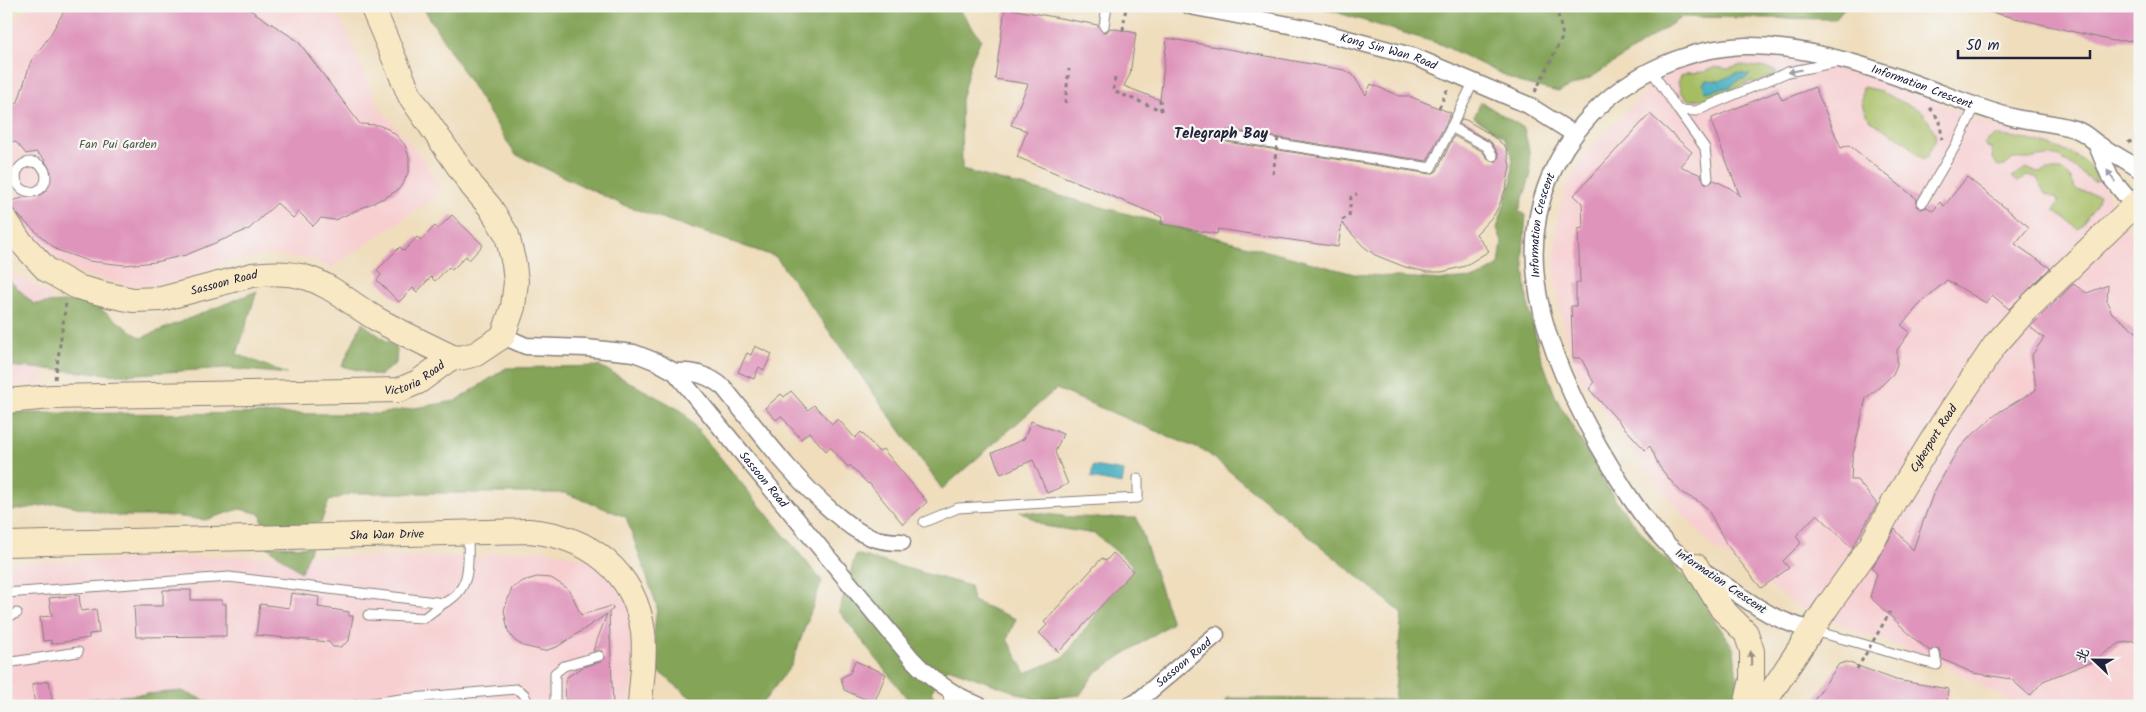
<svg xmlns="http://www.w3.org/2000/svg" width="2146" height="712" viewBox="0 0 2146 712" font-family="Kalam,'LXGW WenKai TC',sans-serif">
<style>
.built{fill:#f7cfd1}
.green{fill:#a6bd62;stroke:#64704e}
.forest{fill:#84a458;stroke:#53634a}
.water{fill:#3facbd;stroke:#30677c}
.building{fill:#df95bb}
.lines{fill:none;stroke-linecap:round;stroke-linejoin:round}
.lane-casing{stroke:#88807c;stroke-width:11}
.street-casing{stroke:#88807c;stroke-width:19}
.secondary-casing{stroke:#88807c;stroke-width:26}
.path{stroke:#88807c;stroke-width:3;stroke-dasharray:4 4;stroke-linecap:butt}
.lane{stroke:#fff;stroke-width:9}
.street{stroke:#fff;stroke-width:16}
.secondary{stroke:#f8e8c3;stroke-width:24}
.path-bridge{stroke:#88807c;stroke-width:3;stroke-dasharray:4 4;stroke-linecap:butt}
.oneway{fill:#9c9ca7}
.oneway2{fill:#988f86}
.labels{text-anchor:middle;stroke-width:4.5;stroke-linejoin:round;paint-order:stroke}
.street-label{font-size:12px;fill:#22223b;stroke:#f6f6f2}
.park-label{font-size:12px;fill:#505849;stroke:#f6f6f2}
.quarter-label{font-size:15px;font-weight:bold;fill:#22223b;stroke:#f6f6f2}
</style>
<rect width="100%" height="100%" fill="#f6f6f2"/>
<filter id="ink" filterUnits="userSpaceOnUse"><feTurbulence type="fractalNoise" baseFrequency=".02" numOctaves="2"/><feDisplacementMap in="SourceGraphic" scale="10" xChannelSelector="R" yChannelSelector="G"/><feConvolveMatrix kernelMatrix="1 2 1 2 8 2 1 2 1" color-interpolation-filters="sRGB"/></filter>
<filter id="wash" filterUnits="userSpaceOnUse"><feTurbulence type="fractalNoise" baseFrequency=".0096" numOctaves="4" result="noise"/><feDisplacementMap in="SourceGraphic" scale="20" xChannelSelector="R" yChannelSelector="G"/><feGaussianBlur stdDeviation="1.12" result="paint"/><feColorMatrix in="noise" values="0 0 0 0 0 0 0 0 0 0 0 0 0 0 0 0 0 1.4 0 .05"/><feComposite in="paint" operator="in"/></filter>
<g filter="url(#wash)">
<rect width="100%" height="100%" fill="#efddbc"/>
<g class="built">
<polygon points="32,6 325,6 342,21 379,107 424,160 442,192 331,268 310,259 270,255 228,262 178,283 130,286 81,274 39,249 12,217 6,194 6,26"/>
<polygon points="1729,54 1778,55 1810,59 1865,73 1916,92 1977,120 2060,145 2079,154 2097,178 2134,240 2140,241 2140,700 2121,706 2020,706 1928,657 1866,635 1799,607 1710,545 1673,503 1633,453 1579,375 1570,350 1562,319 1554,268 1558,214 1567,185 1586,152 1653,84 1687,64"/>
<polygon points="6,268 52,296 43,383 6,387"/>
<polygon points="546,550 586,559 613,577 630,609 634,642 630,706 6,706 6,563 240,556 483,557 491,553"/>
</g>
<g class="green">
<path d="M1742 65C1750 66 1773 68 1777 72L1754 84 1752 81C1739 87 1699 104 1687 99L1681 92 1678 82 1681 76 1686 73 1704 72 1715 67 1728 69Z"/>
<path d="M1863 87 1877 90 1923 112 1935 132 1936 139 1927 157 1924 159C1916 156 1911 146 1904 141 1881 124 1856 123 1863 87Z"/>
<path d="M1995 136C2017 135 2100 152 2096 182H2093L2060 157C2049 154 2041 157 2030 159 2024 160 2019 158 2013 159L2005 166 1998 167 1993 158 1992 149 1987 147 1985 142Z"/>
<polygon points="2026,168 2039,173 2047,170 2061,170 2070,177 2076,190 2099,195 2096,205 2078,229 2054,210 2058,203 2057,199 2045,194 2037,178 2027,176 2018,182 2012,177"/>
</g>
<g class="forest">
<polygon points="422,6 957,6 981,39 971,61 961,100 962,170 1354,274 1441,280 1477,278 1499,265 1502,242 1497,228 1512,180 1512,155 1505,138 1474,117 1481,102 1524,128 1529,151 1531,174 1519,211 1526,215 1523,253 1527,299 1539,351 1556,398 1615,500 1655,549 1696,586 1710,613 1734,649 1738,692 1724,706 1223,706 1228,698 1394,700 1402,613 1206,452 1056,389 942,489 776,257 623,205 515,154"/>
<polygon points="1316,6 1846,6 1835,19 1682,17 1592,77 1558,92 1518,82 1440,44"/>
<polygon points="6,277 34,304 92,300 99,308 141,338 257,291 237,354 287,374 226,368 121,375 6,366"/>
<polygon points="362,323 397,349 396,363 379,376 342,366"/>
<polygon points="600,366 682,411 822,581 791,666 760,706 701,706 658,671 654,633 657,606 626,517 565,493 353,493 329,501 321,522 300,530 264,531 261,514 240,509 205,520 174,516 117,516 59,503 9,511 6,519 6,413 378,414 456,401 506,368"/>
<polygon points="1020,511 1071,517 1137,518 1172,623 1095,673 1080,695 1034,699 948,668 931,692 939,706 913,706 839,611 856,554 970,586 973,601 1016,619 1007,639 1026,673 1064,657 1133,565 1095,534 1044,526"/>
<polygon points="266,546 311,547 301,572"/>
<polygon points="182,691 219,706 90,706 87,699"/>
</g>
<g class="water">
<polygon points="1737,73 1750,75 1745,79 1740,79 1730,87 1706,92 1703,84 1706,80 1720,81"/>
<polygon points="1093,466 1124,471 1122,484 1091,478"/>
</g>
<g id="blocks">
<g class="building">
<polygon points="67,6 244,6 298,41 360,124 378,125 388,129 396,135 405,145 409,157 409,170 404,182 398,190 386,197 335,220 321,218 313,226 299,212 293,218 277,203 249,229 186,255 155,262 125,265 88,261 57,250 26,223 6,202 40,194 49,184 51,172 44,159 36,152 26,154 17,143 6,139 6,109 18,102 31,61 49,37"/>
<polygon points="1991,6 2140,6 2140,40 2113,41 1990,12"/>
<polygon points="1005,8 1098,25 1103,32 1107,32 1110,28 1136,33 1130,74 1124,86 1160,100 1167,38 1344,70 1353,75 1366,95 1371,84 1399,96 1409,96 1451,113 1427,161 1229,130 1224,132 1222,136 1224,140 1227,142 1431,174 1437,171 1454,136 1482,151 1490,161 1497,161 1499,155 1491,142 1459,124 1462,119 1466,120 1490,134 1506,147 1510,166 1506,188 1499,206 1494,215 1476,234 1489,251 1465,266 1442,272 1427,272 1405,267 1375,255 1363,246 1342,223 1338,247 1218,229 1217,234 1161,224 1162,217 1017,157 1027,131 1011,125 1028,84 995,79"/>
<polygon points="1815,87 1841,148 1849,145 1917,199 1916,206 1921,209 1927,207 1933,211 1940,202 1944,206 1967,177 2029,227 2015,244 2050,268 2009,309 1992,295 1986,303 1947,280 1925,299 1901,325 1910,332 1897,350 1897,365 1893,374 1882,385 1866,398 1852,459 1851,480 1857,480 1877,504 1852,548 1817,514 1796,536 1801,543 1783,561 1789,568 1761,588 1727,545 1707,508 1698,501 1682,493 1669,479 1659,466 1650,446 1645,450 1589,389 1594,383 1581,358 1573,358 1571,306 1576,306 1576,283 1580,283 1578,229 1583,228 1582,203 1574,195 1650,114 1692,152 1680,166 1701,175 1705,183 1709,184 1714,180 1730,188 1740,196 1712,124 1712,118 1778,91 1782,100"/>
<polygon points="452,215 483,245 469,260 466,256 452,270 449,267 435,281 431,277 417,292 413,288 399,302 377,280 381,275 377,270 400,247 404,251 417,237 421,240 435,226 438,229"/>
<polygon points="2073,284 2087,293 2108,285 2107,302 2112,313 2140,335 2140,641 2120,643 2091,662 2043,681 2030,696 2011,679 1973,673 1942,659 1941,652 1938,648 1930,651 1916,640 1870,597 1877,574 1872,568 1895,529 1913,550 1933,494 1957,451 1969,438 1999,412 2036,390 2032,355 2044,338 2030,327"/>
<polygon points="755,346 772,354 764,370 759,367 754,379 738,372 747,353 751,355"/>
<polygon points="791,391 808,410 814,405 832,424 838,419 855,438 861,432 879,452 883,449 927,502 903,524 869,483 868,484 850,465 848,467 830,447 826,451 809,432 801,439 781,416 776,420 765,408 781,394 784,397"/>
<polygon points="1031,421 1063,434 1055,452 1068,484 1047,493 1033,460 1001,474 992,453 1024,439"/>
<polygon points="1113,553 1133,571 1059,652 1039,633 1047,625 1044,622 1102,558 1106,561"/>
<polygon points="537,577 551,578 567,588 573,597 581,615 612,606 613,609 609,612 613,706 566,706 565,682 567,677 585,666 601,662 605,658 603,651 593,651 607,614 557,647 544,651 523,646 514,640 508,631 504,610 512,588 523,581"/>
<polygon points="163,590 191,590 191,600 222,600 222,604 226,604 226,636 136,637 134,606 163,606"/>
<polygon points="291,593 319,597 318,607 349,612 349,616 353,616 349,641 340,647 333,647 329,642 256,635 260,604 289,608"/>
<polygon points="79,595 81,611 96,609 99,633 89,634 89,638 51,644 51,640 43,641 40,617 52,616 49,598"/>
<polygon points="855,661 886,674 874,703 844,690 841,678 850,673"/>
<polygon points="1847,662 1896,680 1948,689 1947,706 1810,706 1839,664"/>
<polygon points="49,681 53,706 35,706 32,684"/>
</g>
</g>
</g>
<g filter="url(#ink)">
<use href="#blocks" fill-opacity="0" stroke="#88807c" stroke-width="1"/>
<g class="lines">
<defs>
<g id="lane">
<polyline points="1104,26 1107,6"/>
<polyline points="1651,70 1678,110 1696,111 1788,72 1838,62"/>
<polyline points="1678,110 1705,148 1708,178"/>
<polyline points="1451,127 1486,146 1493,156"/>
<polyline points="1228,136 1431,168 1474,81"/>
<circle cx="31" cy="177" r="15"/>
<polyline points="6,185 16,180"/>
<polyline points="1922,203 1960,138 1975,106"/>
<polyline points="924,522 958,508 1138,498 1138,478"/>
<path d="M6 593 229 577 444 603C473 589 468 561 468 533"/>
<polyline points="368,615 424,618 444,603"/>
<polyline points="6,617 17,613"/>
<path d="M1812 631C1854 640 1895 655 1937 665L1935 654"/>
<polyline points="6,663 78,652"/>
<polyline points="948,691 949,706"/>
<polyline points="351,706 401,699 516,689 524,694 529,706"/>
<polyline points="555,706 555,673 564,666 599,656"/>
</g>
<g id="street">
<path id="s1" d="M1190 6 1310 29 1415 57 1528 105 1574 134"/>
<polyline points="2096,143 2110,177 2140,213"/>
<path id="s2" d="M503 336 526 346 586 348 634 353 657 362 675 372 912 659C932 681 953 695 980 706"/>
<path d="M675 372C694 371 709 375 724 388 759 431 791 476 833 512 844 521 855 531 868 536 879 541 890 542 902 542"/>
<path id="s3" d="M1812 631C1797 625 1780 621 1766 612 1748 602 1731 589 1714 578 1699 568 1681 558 1668 545 1639 516 1618 479 1597 443 1537 336 1496 217 1591 115 1631 72 1689 48 1746 46 1814 45 1889 73 1951 97 1973 105 1994 113 2016 118 2036 122 2058 123 2077 130 2086 133 2090 139 2098 144 2112 153 2126 160 2140 170"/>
<path id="s4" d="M1128 706 1137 702 1216 635"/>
</g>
<g id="secondary">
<path id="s5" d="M6 220 18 239 47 270 77 287 108 295 133 300 161 299 252 275C318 267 329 291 380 321 404 334 428 345 452 357L460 358 476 354 503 336 513 307 516 282 514 264 507 235 490 207 472 186 410 96 372 6"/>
<path id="s6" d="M6 401 52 397 399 390 418 382 452 357"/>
<path id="s7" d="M6 544 529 531C588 536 635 571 643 632 646 656 641 682 640 706"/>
<polyline points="1696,566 1722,609 1746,633 1752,651 1752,679 1746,706"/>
<path id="s8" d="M1762 706 1827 607 1871 545 1895 500 1942 424 1995 345 2027 309 2140 200"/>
</g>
</defs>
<use href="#lane" class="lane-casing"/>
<use href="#street" class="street-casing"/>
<use href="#secondary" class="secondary-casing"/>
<g class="path">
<polyline points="6,13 17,6"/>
<polyline points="1123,30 1126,6"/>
<polyline points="1115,78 1113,91 1161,110 1160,100"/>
<polyline points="1535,92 1563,36 1556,6"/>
<polyline points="1065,103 1069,69"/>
<polyline points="1439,108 1448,88"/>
<polyline points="1930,108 1940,121 1942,140"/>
<polyline points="2128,143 2136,138"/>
<polyline points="55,379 66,303"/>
</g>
<use href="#lane" class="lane"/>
<use href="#street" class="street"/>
<use href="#secondary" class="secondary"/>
<g class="path-bridge">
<polyline points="1273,174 1278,137"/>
<polyline points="1342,220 1349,216 1351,197 1357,194"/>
<polyline points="1857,669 1890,612"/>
</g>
</g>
<defs><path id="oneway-solid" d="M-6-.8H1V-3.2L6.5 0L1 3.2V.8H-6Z" transform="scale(1.25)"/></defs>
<g class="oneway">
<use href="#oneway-solid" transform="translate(1795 71) rotate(168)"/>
<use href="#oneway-solid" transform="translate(2111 176) rotate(-124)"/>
</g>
<use class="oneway2" href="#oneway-solid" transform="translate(1751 658) rotate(-92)"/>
</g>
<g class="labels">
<g class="street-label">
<text dy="4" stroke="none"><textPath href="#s1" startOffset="204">Kong Sin Wan Road</textPath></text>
<text dy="4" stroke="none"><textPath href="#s3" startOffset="1004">Information Crescent</textPath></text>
<text dy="4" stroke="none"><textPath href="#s3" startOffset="524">Information Crescent</textPath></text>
<text dy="4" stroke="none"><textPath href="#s5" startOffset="250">Sassoon Road</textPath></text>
<text dy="4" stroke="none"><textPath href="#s6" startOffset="412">Victoria Road</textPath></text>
<text dy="4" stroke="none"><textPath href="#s8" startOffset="318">Cyberport Road</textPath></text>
<text dy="4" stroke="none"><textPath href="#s2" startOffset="318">Sassoon Road</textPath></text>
<text dy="4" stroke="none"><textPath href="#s7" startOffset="381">Sha Wan Drive</textPath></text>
<text transform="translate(1721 581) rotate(34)" y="4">Information Crescent</text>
<text dy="4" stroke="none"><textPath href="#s4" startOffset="71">Sassoon Road</textPath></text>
</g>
<g class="park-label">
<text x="118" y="148">Fan Pui Garden</text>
</g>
<g class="quarter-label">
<text x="1221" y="138">Telegraph Bay</text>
</g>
</g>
<rect width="2146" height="712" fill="none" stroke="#f6f6f2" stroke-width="25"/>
<g transform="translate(2094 660) rotate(292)" stroke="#f6f6f2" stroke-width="4" paint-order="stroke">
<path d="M0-4L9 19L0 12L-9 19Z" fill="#22223b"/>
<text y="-8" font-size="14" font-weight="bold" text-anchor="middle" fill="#22223b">北</text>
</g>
<path d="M1958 50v8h132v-8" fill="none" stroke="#22223b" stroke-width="2.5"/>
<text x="1966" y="50" font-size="15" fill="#22223b" stroke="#f6f6f2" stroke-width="4" paint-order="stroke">50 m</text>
</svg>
